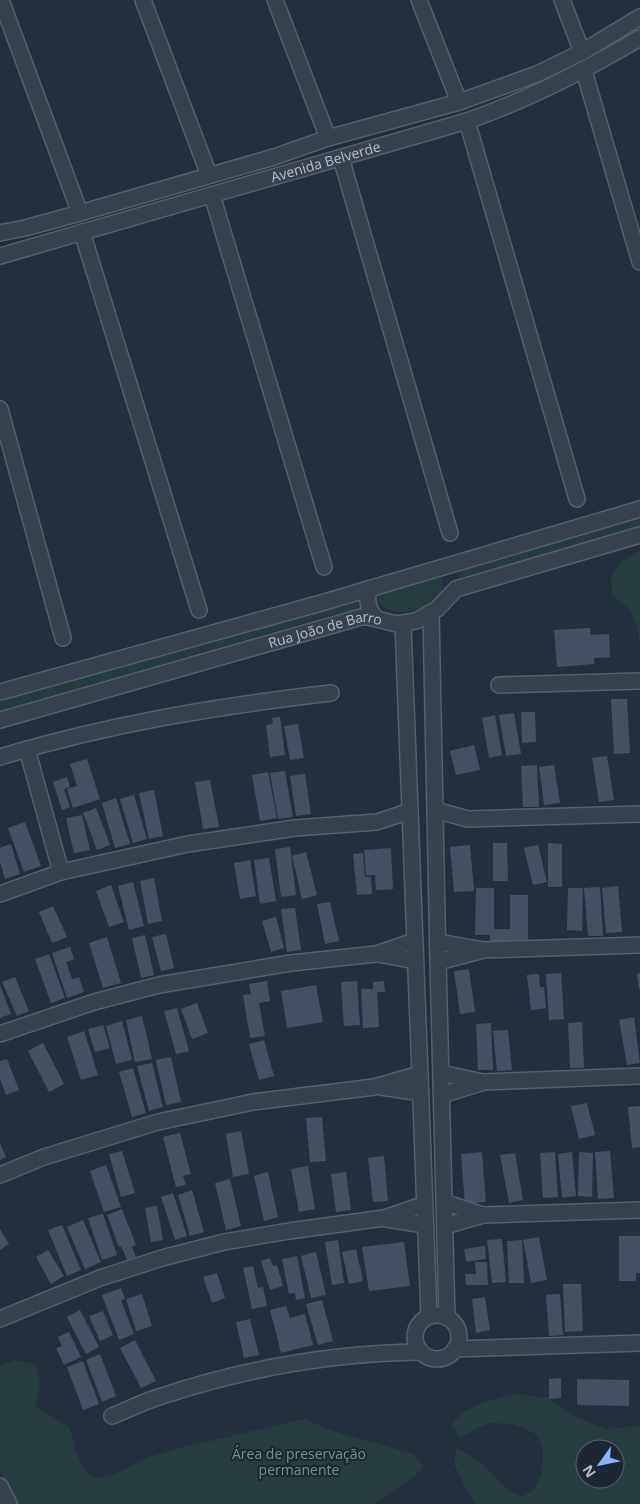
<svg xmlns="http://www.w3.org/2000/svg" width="640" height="1504" viewBox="0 0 640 1504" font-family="'Open Sans',sans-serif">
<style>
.green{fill:#263c3f;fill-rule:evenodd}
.building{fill:#455162}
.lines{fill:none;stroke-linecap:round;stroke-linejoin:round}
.minor-casing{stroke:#565f6c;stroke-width:18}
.minor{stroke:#38414e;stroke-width:15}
.labels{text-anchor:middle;stroke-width:4;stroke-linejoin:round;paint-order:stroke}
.street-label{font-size:14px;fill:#b4bcc9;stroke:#1d2633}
.park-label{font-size:14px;fill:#6b9a76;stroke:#1d2633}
</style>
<rect width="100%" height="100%" fill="#242f3e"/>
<g class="green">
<polygon points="640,513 640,526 459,579 454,568"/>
<path d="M640 550V643C636 619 633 609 612 596L611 576 622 561Z"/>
<path d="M437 576 441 577 443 584C438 613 396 621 377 602L379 594 384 592Z"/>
<polygon points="360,596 364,612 350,611 338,613 0,711 0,696"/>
<polygon points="15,1360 36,1365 40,1384 35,1406 70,1428 75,1450 84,1469 97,1479 113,1475 146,1458 180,1448 304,1419 333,1431 414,1454 424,1467 407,1482 374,1504 16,1504 0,1471 0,1366"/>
<path d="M515 1394 548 1398 573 1416 606 1429 640 1426V1504H476L464 1485 454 1464 456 1448C480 1458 487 1471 505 1487 510 1491 516 1494 522 1497L534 1490 542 1473 543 1448 536 1434 513 1424 488 1423 460 1437 451 1426C464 1405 493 1400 515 1394ZM585 1449H615V1479H585Z"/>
</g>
<g class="building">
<polygon points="590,628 591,635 609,634 610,657 594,658 594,664 557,667 554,630"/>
<polygon points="611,699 627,699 630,753 614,754"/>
<polygon points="521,712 535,712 536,742 522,743"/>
<polygon points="514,713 521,754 506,756 499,715"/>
<polygon points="495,715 502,755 489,758 482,718"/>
<polygon points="280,717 285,755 270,757 266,725 273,724 272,718"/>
<polygon points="298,724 304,758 290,760 284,726"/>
<polygon points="474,745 480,770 456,775 450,751"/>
<polygon points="607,756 614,800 599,802 592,758"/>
<polygon points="87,759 100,799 73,808 67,789 77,786 70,764"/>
<polygon points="537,765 539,807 523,807 521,766"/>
<polygon points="554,765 560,803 544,805 539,767"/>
<polygon points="285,771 293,817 278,819 270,773"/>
<polygon points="268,772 277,818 260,821 252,775"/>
<polygon points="305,774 311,814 296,816 290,776"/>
<polygon points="67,777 70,787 64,789 70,807 62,810 53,782"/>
<polygon points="210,780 219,827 203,829 195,782"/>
<polygon points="154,790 163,836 149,839 139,793"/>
<polygon points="134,795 147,839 133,843 120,799"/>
<polygon points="116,798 130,844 115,848 102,803"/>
<polygon points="96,808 110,845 97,850 83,813"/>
<polygon points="82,815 90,850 74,853 66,818"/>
<polygon points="25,822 41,866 24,872 8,828"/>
<polygon points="493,843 507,843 508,881 493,881"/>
<polygon points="548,843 562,844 562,887 548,887"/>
<polygon points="11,844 20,874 5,879 0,862 0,848"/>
<polygon points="470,845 474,891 454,892 450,847"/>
<polygon points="538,845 547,882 533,885 524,848"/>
<polygon points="290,847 296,895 281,897 275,849"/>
<polygon points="391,848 393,889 376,890 375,875 366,876 364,850"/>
<polygon points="306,852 317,895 302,899 292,856"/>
<polygon points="363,853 365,877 371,877 372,894 357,895 353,854"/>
<polygon points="269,858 276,901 260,904 254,860"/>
<polygon points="250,860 256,896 240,899 234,863"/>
<polygon points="154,878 162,921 148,924 140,881"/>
<polygon points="133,882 144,926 129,930 118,886"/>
<polygon points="111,885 124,922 109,927 96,891"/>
<polygon points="618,886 622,932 606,933 602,888"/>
<polygon points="600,887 603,936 588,936 584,888"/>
<polygon points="476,888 494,888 494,929 510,929 510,895 528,895 528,942 490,942 490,935 475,935"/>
<polygon points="568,888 583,888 582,931 567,930"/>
<polygon points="330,902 339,941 325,944 317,904"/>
<polygon points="53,906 67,937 52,943 39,912"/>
<polygon points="295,908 301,950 287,952 281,909"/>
<polygon points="276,917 284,948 271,952 262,921"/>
<polygon points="166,934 174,968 161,971 152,937"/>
<polygon points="145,935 154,975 141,978 132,938"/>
<polygon points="107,937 121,983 103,988 89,943"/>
<polygon points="70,947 74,959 66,962 72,979 79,977 84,992 67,998 52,953"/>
<polygon points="49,954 65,998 51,1003 35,959"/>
<polygon points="469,969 475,1012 460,1014 454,971"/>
<polygon points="561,973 564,1019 549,1020 546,974"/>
<polygon points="640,973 640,989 639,989 637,974"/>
<polygon points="539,974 540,987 544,987 546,1008 531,1010 527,975"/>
<polygon points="15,977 29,1011 17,1016 2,982"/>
<polygon points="267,981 270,1001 259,1003 265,1036 250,1038 243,995 251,994 249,984"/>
<polygon points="357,981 360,1025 344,1026 341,982"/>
<polygon points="384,981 385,992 377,992 379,1027 363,1028 361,989 373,989 373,982"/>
<polygon points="0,985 11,1014 0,1018"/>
<polygon points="316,985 323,1022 287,1028 281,991"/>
<polygon points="197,1003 208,1033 192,1039 181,1009"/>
<polygon points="177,1008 189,1051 176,1054 164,1011"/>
<polygon points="142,1016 152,1059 135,1062 126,1020"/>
<polygon points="634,1017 640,1063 627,1065 619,1020"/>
<polygon points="122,1021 132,1060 116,1064 106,1026"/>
<polygon points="582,1022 584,1068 570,1068 568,1023"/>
<polygon points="491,1023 493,1070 478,1070 476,1024"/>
<polygon points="103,1025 110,1048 95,1052 88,1029"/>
<polygon points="508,1030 512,1070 497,1071 493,1031"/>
<polygon points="84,1031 98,1075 81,1080 67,1037"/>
<polygon points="264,1040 274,1076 259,1080 249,1044"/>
<polygon points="43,1043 64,1084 49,1092 28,1051"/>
<polygon points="171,1057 181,1102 166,1105 156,1060"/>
<polygon points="7,1059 19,1090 6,1095 0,1079 0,1061"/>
<polygon points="152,1063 163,1107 149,1111 137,1066"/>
<polygon points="133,1068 146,1113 132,1117 119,1072"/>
<polygon points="587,1103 595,1135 579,1139 571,1106"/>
<polygon points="640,1106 640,1147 632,1148 628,1107"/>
<polygon points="322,1117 326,1161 310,1162 306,1118"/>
<polygon points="241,1131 249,1174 233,1177 226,1134"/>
<polygon points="180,1133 191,1174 183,1176 186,1185 176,1187 163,1137"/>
<polygon points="0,1143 6,1157 0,1160"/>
<polygon points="122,1151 135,1193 121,1197 109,1154"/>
<polygon points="610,1151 614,1198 598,1199 595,1152"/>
<polygon points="482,1152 486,1202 465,1204 461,1154"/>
<polygon points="555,1152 558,1197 543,1198 540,1153"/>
<polygon points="572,1152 576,1196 562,1198 558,1154"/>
<polygon points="579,1152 593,1153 592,1197 578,1196"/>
<polygon points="515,1153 523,1200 509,1203 500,1155"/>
<polygon points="384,1156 388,1201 373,1202 368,1158"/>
<polygon points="106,1165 121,1207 104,1212 90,1171"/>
<polygon points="308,1166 315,1209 299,1212 291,1169"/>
<polygon points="268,1172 278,1217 264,1221 254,1176"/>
<polygon points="346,1172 351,1210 336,1212 331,1174"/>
<polygon points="230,1179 241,1226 226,1230 215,1183"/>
<polygon points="192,1190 204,1232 190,1236 178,1195"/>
<polygon points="173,1193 187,1236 175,1240 161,1197"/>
<polygon points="157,1206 163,1240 151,1242 145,1208"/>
<polygon points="122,1209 136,1245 132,1247 136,1257 127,1260 121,1246 119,1247 107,1215"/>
<polygon points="103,1214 117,1255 102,1260 88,1218"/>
<polygon points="83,1220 101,1262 85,1269 67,1227"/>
<polygon points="62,1225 81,1270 67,1276 48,1230"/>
<polygon points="0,1229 9,1244 0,1250"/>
<polygon points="619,1236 640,1236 640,1273 636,1273 636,1281 619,1281"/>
<polygon points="539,1237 547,1280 531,1283 523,1240"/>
<polygon points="502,1239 506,1282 492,1283 487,1240"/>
<polygon points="338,1240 344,1283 332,1285 325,1242"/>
<polygon points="522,1240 524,1283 509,1283 507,1241"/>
<polygon points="404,1242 410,1286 369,1291 362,1247"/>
<polygon points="485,1246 486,1259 466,1262 464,1249"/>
<polygon points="356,1249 363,1281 349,1284 342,1252"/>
<polygon points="48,1250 64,1276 51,1284 36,1257"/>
<polygon points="316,1252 326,1295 311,1298 301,1256"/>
<polygon points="297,1256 305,1298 296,1300 295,1293 289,1294 282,1259"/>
<polygon points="270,1258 273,1266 277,1265 283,1286 270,1290 261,1261"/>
<polygon points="475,1262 487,1262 488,1285 466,1285 465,1274 476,1274"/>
<polygon points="253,1266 258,1288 263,1287 267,1306 252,1309 243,1268"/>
<polygon points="217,1273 225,1298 212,1303 203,1277"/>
<polygon points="563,1284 581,1284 583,1331 565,1332"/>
<polygon points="121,1288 125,1299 121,1300 134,1334 119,1340 102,1295"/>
<polygon points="142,1294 152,1326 136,1331 126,1299"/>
<polygon points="560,1294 563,1335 549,1336 546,1295"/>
<polygon points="485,1297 490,1330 476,1333 472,1299"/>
<polygon points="322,1300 333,1341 318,1345 306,1304"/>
<polygon points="286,1306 290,1318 305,1314 313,1345 281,1353 270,1310"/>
<polygon points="80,1310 99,1347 86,1354 67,1317"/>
<polygon points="103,1311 113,1335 100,1341 89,1316"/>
<polygon points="250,1319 259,1355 244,1358 236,1322"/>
<polygon points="69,1332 81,1357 64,1365 56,1348 62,1346 58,1337"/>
<polygon points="135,1340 156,1381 141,1388 120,1348"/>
<polygon points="100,1354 116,1396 102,1402 86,1360"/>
<polygon points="83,1361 99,1404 83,1410 67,1367"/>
<polygon points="561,1378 561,1398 549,1399 549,1379"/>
<polygon points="577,1379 629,1380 629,1406 577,1405"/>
</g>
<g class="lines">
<defs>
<g id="minor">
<polyline points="1,0 80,213"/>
<polyline points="143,0 209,175"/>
<polyline points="275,0 328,138"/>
<polyline points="419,0 459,102"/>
<polyline points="562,0 582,52"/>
<polyline points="584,71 640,262"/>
<polyline points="467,121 577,499"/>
<polyline points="341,158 450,533"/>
<polyline points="212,195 324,567"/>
<polyline points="82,232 199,610"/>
<polyline points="0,233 25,228 80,213 274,157 328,138 459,102 537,74 582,52 640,17"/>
<path id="s1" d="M0 256 467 121C528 100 584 71 640 38"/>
<polyline points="0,409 63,638"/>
<path d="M369 589C366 601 368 610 377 619"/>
<polyline points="431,613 438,962 447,1318"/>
<polyline points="403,624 429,1316"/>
<polyline points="499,685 640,681"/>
<polyline points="0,692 321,603 640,509"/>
<path id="s2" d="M0 720 361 617H368L397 624 416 621 437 609 456 589 640 535"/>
<polyline points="27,749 61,872"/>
<path d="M0 757C108 724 219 706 331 693"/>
<polyline points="435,810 468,819 640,814"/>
<polyline points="0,894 61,872 188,844 295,828 377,822 410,811"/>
<polyline points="438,942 484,950 640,945"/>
<polyline points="378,954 415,961"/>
<polyline points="438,962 480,951"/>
<polyline points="0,1034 94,1002 159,985 291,963 376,954 414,941"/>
<polyline points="441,1073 483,1082 640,1076"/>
<polyline points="381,1087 421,1093"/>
<polyline points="442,1095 481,1083"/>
<polyline points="0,1175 44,1157 158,1122 253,1102 374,1087 420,1074"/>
<polyline points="444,1202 483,1215"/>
<polyline points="386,1219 425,1225"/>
<polyline points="445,1226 483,1215 640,1210"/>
<circle cx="437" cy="1337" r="22"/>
<polyline points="0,1319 100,1278 162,1258 224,1242 289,1231 384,1218 425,1204"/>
<polyline points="455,1349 640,1343"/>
<path d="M112 1416C129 1409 145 1401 162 1396 247 1368 331 1353 421 1352"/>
<polyline points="0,1486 9,1504"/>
</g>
</defs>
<use href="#minor" class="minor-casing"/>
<use href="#minor" class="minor"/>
</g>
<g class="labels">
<g class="street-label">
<text dy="5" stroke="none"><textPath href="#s1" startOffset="339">Avenida Belverde</textPath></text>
<text dy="5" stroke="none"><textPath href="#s2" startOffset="338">Rua João de Barro</textPath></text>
</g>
<g class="park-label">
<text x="299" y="1459">Área de preservação<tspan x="299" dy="16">permanente</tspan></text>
</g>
</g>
<g transform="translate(600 1464) rotate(237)"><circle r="24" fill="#1d2633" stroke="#59626f"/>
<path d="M0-4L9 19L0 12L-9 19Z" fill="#8ab4f8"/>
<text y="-8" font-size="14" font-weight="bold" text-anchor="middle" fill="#b4bcc9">N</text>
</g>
</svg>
